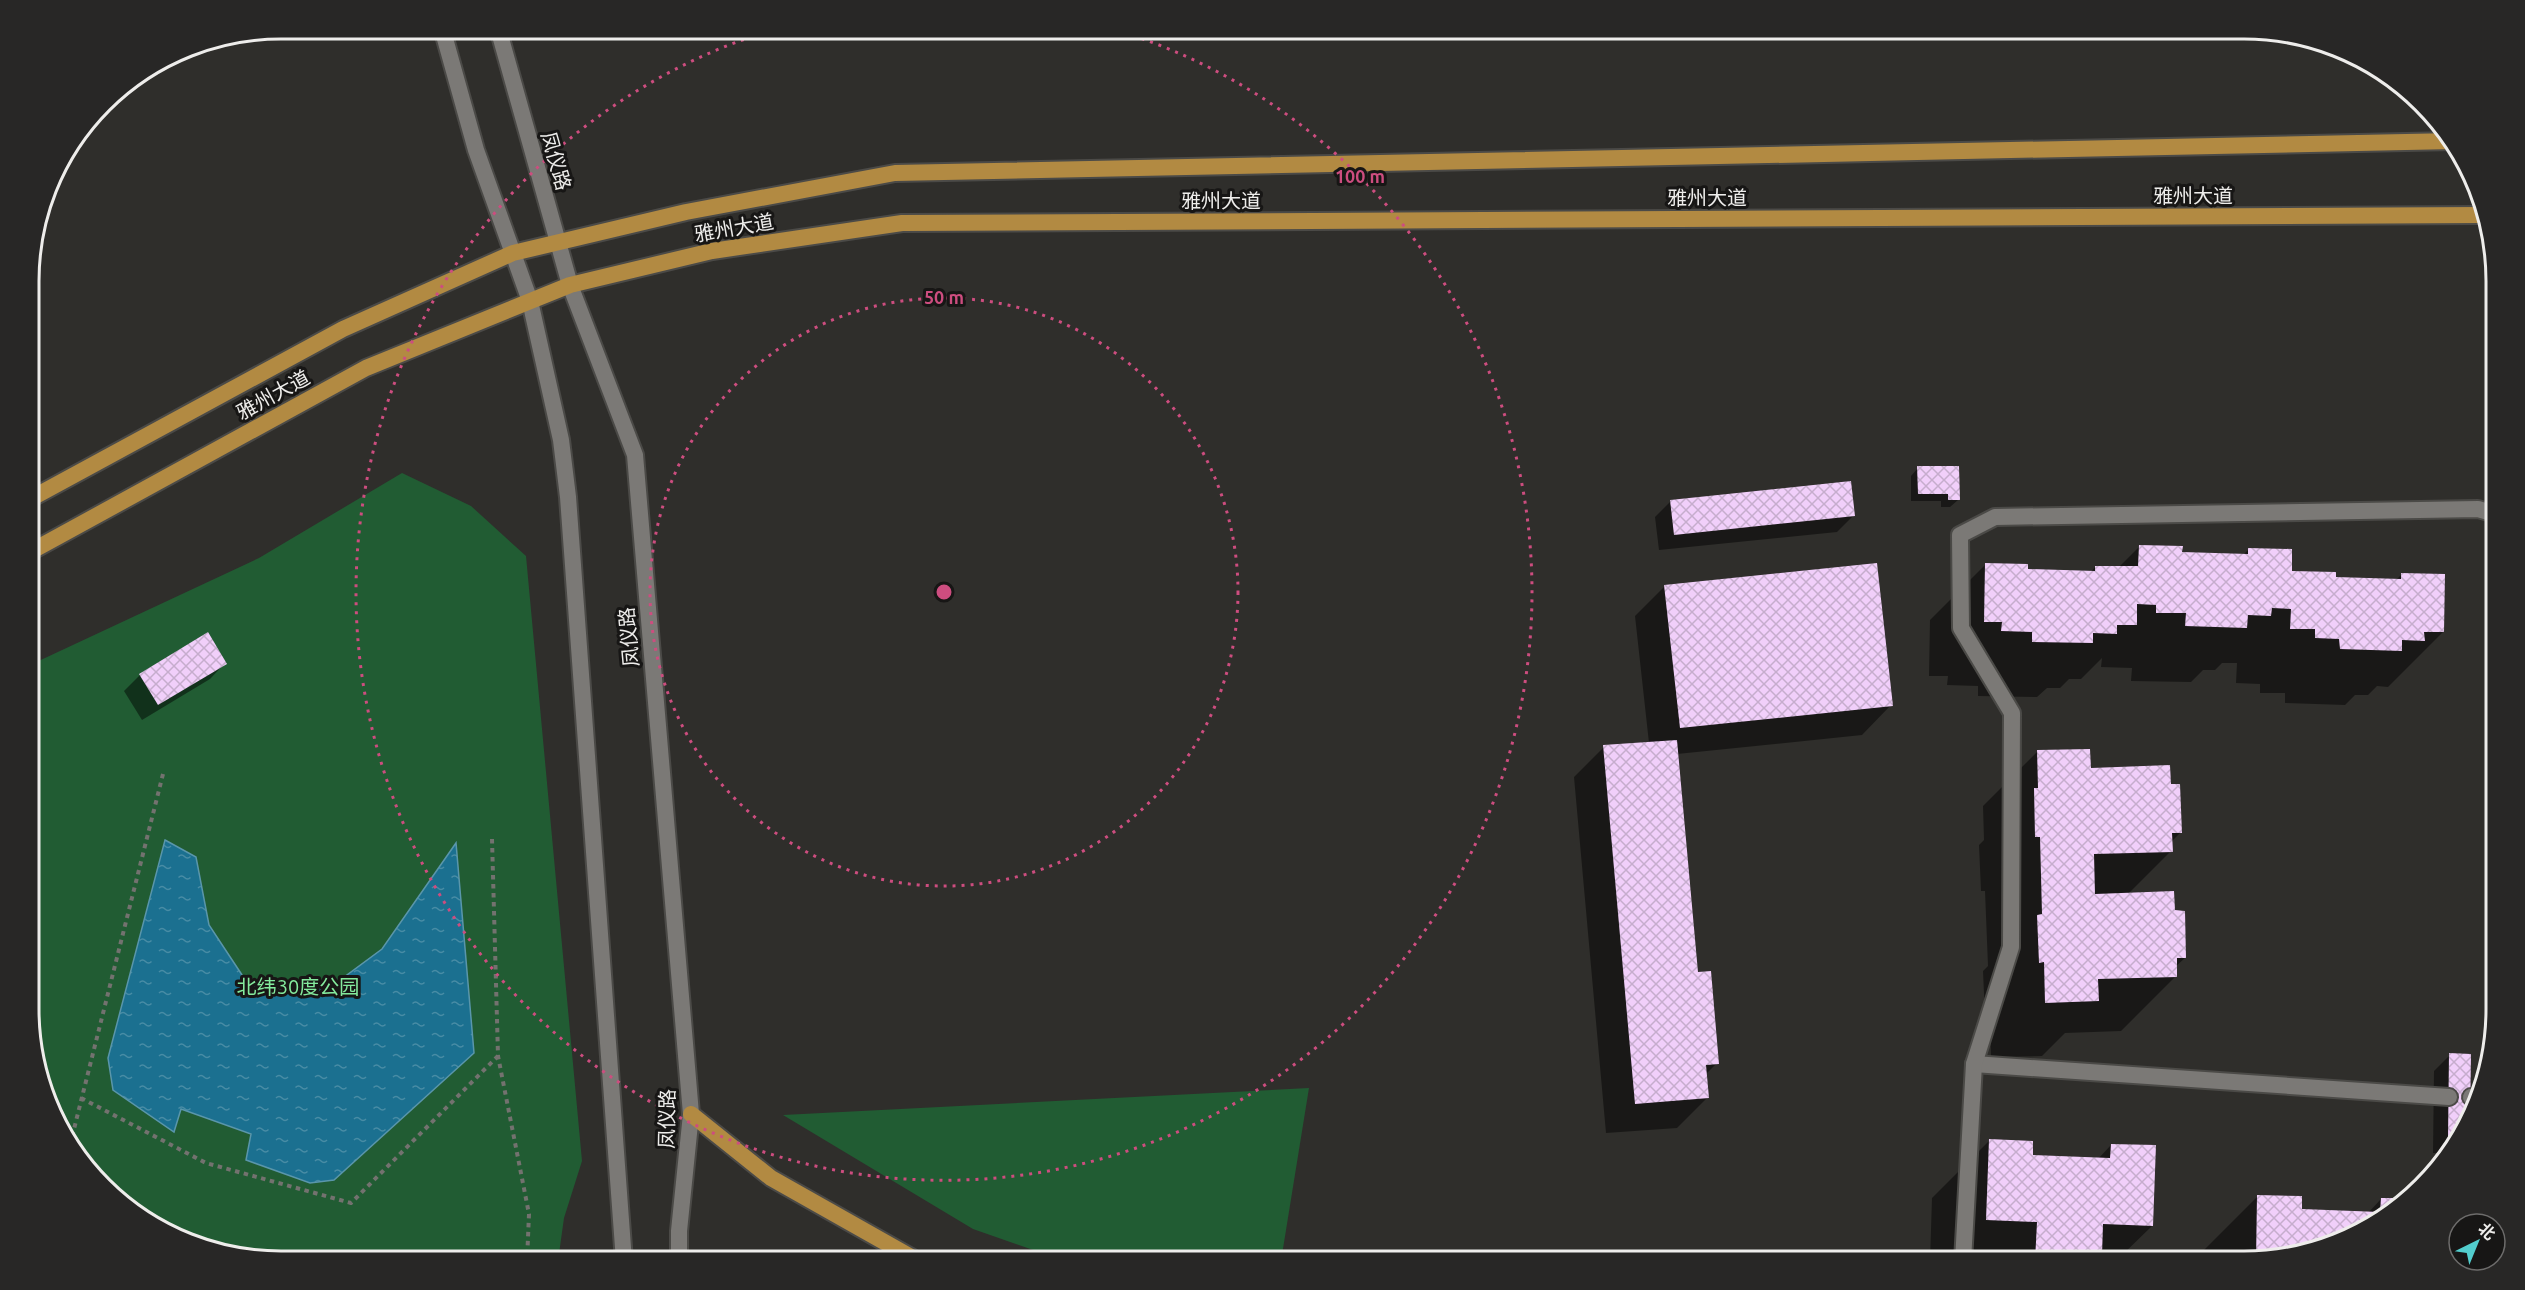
<svg xmlns="http://www.w3.org/2000/svg" width="2525" height="1290" viewBox="0 0 2525 1290" font-family="Ubuntu,'Noto Sans SC',sans-serif">
<style>
.green{fill:#215c33}
.water{fill:url(#water-ripples);stroke:#5a96ab;stroke-width:1.5}
.shadow{fill:#0007}
.building{fill:url(#building-cross-hatch)}
.lines{fill:none;stroke-linecap:round;stroke-linejoin:round}
.service-casing{stroke:#4b4a47;stroke-width:20}
.secondary-casing{stroke:#4b4a47;stroke-width:20}
.primary-casing{stroke:#4b4a47;stroke-width:20}
.path{stroke:#73726f;stroke-width:4;stroke-dasharray:4.5 4.5;stroke-linecap:butt}
.service{stroke:#7b7976;stroke-width:16}
.secondary{stroke:#7b7976;stroke-width:16}
.primary{stroke:#b28a42;stroke-width:16}
.ring{fill:none;stroke:#cd4d7f;stroke-width:3;stroke-dasharray:3 6}
.labels{text-anchor:middle;stroke-width:6;stroke-linejoin:round;paint-order:stroke}
.street-label{font-size:20px;fill:#eeedeb;stroke:#171615}
.park-label{font-size:20px;fill:#84ea9d;stroke:#171615}
.rim{fill:none;stroke:#eeedeb;stroke-width:3}
.centre{fill:#cd4d7f;stroke:#171615;stroke-width:3}
.ring-label{font-size:18px;text-anchor:middle;font-weight:bold;fill:#cd4d7f;stroke:#171615;stroke-width:6;stroke-linejoin:round;paint-order:stroke}
</style>
<defs>
<pattern id="water-ripples" width="26" height="14" patternUnits="userSpaceOnUse" patternTransform="scale(1.5)"><rect width="26" height="14" fill="#1b7090"/><path d="M2 4q2-2 4 0t4 0M15 11q2-2 4 0t4 0" fill="none" stroke="#488ca5"/></pattern>
<pattern id="building-cross-hatch" width="8" height="8" patternUnits="userSpaceOnUse" patternTransform="scale(1.5)"><rect width="8" height="8" fill="#f1cffa"/><path d="M0 0l8 8M0 8l8-8" fill="none" stroke="#c6adcd"/></pattern>
</defs>
<rect width="100%" height="100%" fill="#2f2e2b"/>
<g class="green">
<polygon points="402,473 471,506 526,556 582,1161 564,1218 558,1261 281,1261 169,1235 115,1199 71,1149 31,1042 30,665 259,558"/>
<polygon points="1309,1088 1281,1261 1065,1261 973,1229 783,1115"/>
</g>
<polygon class="water" points="165,840 196,857 209,925 246,981 299,994 336,983 382,949 456,843 474,1053 334,1180 310,1183 246,1160 251,1134 181,1109 174,1132 113,1090 108,1058"/>
<g class="shadow">
<polygon points="1918,468 1958,500 1950,507 1941,507 1941,501 1911,501 1911,476"/>
<polygon points="1670,502 1853,516 1837,532 1659,550 1655,517"/>
<polygon points="2139,547 2181,554 2243,555 2249,549 2290,572 2334,579 2396,580 2402,574 2443,632 2388,687 2377,686 2368,695 2355,695 2345,705 2285,703 2285,693 2260,693 2260,684 2236,683 2237,663 2222,663 2215,670 2203,670 2191,682 2131,681 2132,668 2101,667 2102,658 2081,679 2069,679 2060,688 2047,688 2037,697 1978,696 1978,686 1947,685 1948,676 1929,676 1930,620 1985,565 2027,570 2091,572 2095,567 2118,568"/>
<polygon points="1665,586 1891,705 1862,735 1677,754 1696,974 1717,1063 1705,1075 1707,1098 1677,1128 1606,1133 1574,777 1604,747 1649,743 1635,616"/>
<polygon points="207,634 225,663 210,679 142,720 124,691 140,675"/>
<polygon points="2038,751 2089,769 2169,786 2180,833 2171,842 2171,851 2128,894 2173,912 2185,958 2175,967 2176,976 2121,1031 2065,1033 2042,1056 1991,1057 1990,1017 1985,1017 1983,971 1988,966 1985,891 1981,891 1979,845 1984,840 1983,806"/>
<polygon points="2450,1055 2470,1056 2469,1123 2448,1153 2433,1153 2434,1071"/>
<polygon points="1989,1141 2031,1156 2098,1159 2111,1145 2152,1226 2116,1261 1930,1261 1932,1198"/>
<polygon points="2258,1196 2301,1211 2368,1213 2381,1199 2384,1219 2325,1248 2260,1261 2200,1261 2201,1253"/>
</g>
<g class="building">
<polygon points="1917,466 1959,466 1960,500 1948,500 1948,494 1918,494"/>
<polygon points="1851,481 1855,516 1674,535 1670,500"/>
<polygon points="2139,545 2183,546 2182,552 2248,554 2248,548 2292,549 2292,571 2336,572 2336,577 2401,579 2401,573 2445,574 2444,632 2424,632 2425,641 2402,640 2402,651 2340,649 2339,639 2315,638 2315,629 2290,629 2291,609 2272,608 2271,616 2248,615 2247,628 2185,626 2186,613 2156,613 2156,605 2137,604 2137,625 2117,625 2117,634 2093,633 2093,643 2032,642 2032,632 2001,631 2002,622 1984,622 1985,563 2028,564 2028,569 2095,571 2095,566 2138,566"/>
<polygon points="1877,563 1893,706 1680,728 1664,585"/>
<polygon points="208,632 227,664 158,705 139,674"/>
<polygon points="1677,740 1698,972 1711,971 1719,1064 1706,1065 1709,1098 1635,1104 1603,745"/>
<polygon points="2090,749 2091,768 2170,765 2171,784 2180,784 2182,833 2172,833 2173,852 2094,854 2095,894 2174,891 2175,910 2185,911 2186,958 2177,958 2177,977 2098,979 2099,1001 2045,1003 2044,962 2039,963 2037,915 2042,914 2040,837 2035,837 2034,788 2038,788 2037,750"/>
<polygon points="2449,1053 2471,1054 2470,1121 2459,1138 2448,1138"/>
<polygon points="1989,1139 2033,1141 2033,1155 2110,1158 2111,1144 2156,1145 2153,1226 2103,1224 2102,1255 2112,1255 2111,1261 2035,1261 2037,1222 1986,1220"/>
<polygon points="2257,1195 2302,1196 2302,1209 2380,1212 2381,1198 2408,1198 2384,1219 2325,1248 2256,1261"/>
</g>
<g class="lines">
<defs>
<g id="service">
<polyline points="1974,1064 2449,1097"/>
<polyline points="2471,1097 2476,1098"/>
<polyline points="1963,1261 1974,1064 2011,947 2012,713 1961,628 1960,535 1995,517 2478,509 2495,514"/>
</g>
<g id="secondary">
<polyline points="442,28 476,150 530,301 561,440 568,497 624,1261"/>
<polyline points="498,28 570,285 635,455 691,1114 679,1231 679,1261"/>
</g>
<g id="primary">
<polyline points="30,499 343,329 513,253 686,212 895,173 2454,141"/>
<polyline points="30,552 366,368 570,285 712,251 902,223 2482,215"/>
<polyline points="691,1114 771,1178 918,1261"/>
</g>
</defs>
<use href="#service" class="service-casing"/>
<use href="#secondary" class="secondary-casing"/>
<use href="#primary" class="primary-casing"/>
<g class="path">
<polyline points="492,839 498,1056 529,1214 527,1261"/>
<polyline points="81,1098 206,1163 351,1203 498,1056"/>
<polyline points="70,1145 164,770"/>
</g>
<use href="#service" class="service"/>
<use href="#secondary" class="secondary"/>
<use href="#primary" class="primary"/>
</g>
<g class="ring">
<circle cx="944" cy="592" r="294"/>
<path d="M1116 30A588 588 0 1 1 772 30"/>
</g>
<g class="labels">
<g class="street-label">
<text transform="translate(556 161) rotate(74)" y="7">凤仪路</text>
<text x="2193" y="203">雅州大道</text>
<text x="1707" y="205">雅州大道</text>
<text x="1221" y="208">雅州大道</text>
<text transform="translate(734 228) rotate(-10)" y="7">雅州大道</text>
<text transform="translate(273 395) rotate(-29)" y="7">雅州大道</text>
<text transform="translate(629 637) rotate(-95)" y="7">凤仪路</text>
<text transform="translate(667 1119) rotate(-89)" y="7">凤仪路</text>
</g>
<g class="park-label">
<text x="298" y="994">北纬30度公园</text>
</g>
</g>
<path d="M0 0H2525V1290H0ZM281 39H2244A242 242 0 0 1 2486 281V1009A242 242 0 0 1 2244 1251H281A242 242 0 0 1 39 1009V281A242 242 0 0 1 281 39Z" fill="#282726" fill-rule="evenodd"/>
<path class="rim" d="M281 39H2244A242 242 0 0 1 2486 281V1009A242 242 0 0 1 2244 1251H281A242 242 0 0 1 39 1009V281A242 242 0 0 1 281 39Z"/>
<circle cx="944" cy="592" r="9" class="centre"/>
<g class="ring-label">
<text x="1360" y="183">100 m</text>
<text x="944" y="304">50 m</text>
</g>
<g transform="translate(2477 1242) rotate(43)"><circle r="28" fill="#171615" stroke="#6d6c6b" stroke-width="1.5"/>
<path d="M0-4.5L10 22L0 15L-10 22Z" fill="#52cdcd"/>
<text y="-9" font-size="16" font-weight="bold" text-anchor="middle" fill="#eeedeb">北</text>
</g>
</svg>
